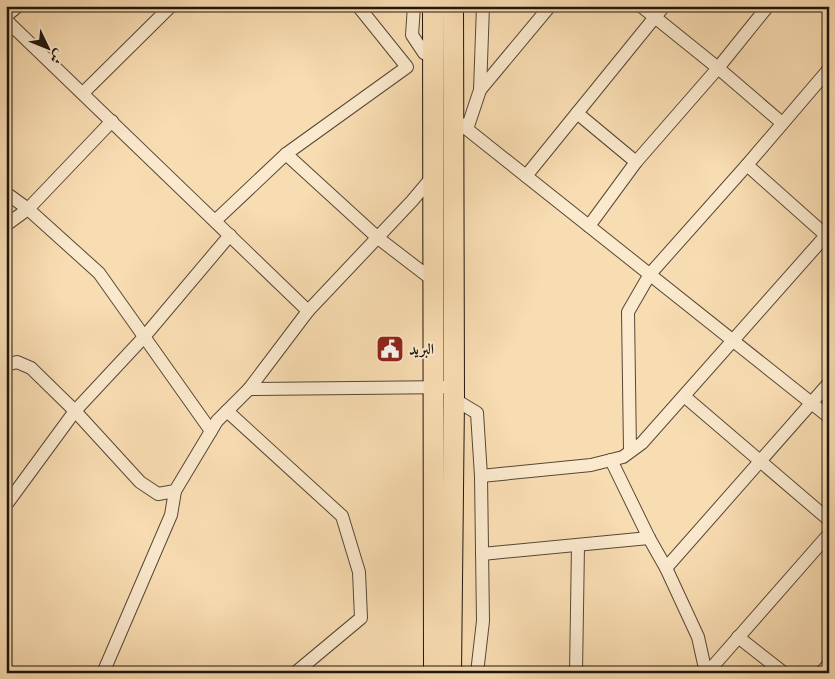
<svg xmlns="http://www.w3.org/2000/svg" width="835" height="679" viewBox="0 0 835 679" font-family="'IM FELL DW Pica',Amiri,serif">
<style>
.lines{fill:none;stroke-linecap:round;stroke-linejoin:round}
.minor-casing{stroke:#564737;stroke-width:14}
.primary-casing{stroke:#20150e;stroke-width:22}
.minor{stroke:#fbe9cd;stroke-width:12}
.primary{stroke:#f9ddb2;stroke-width:20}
.labels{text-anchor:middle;stroke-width:4;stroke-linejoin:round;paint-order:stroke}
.poi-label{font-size:15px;font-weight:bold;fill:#20150e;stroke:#fbe9cd;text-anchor:start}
</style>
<rect width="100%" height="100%" fill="#f9ddb2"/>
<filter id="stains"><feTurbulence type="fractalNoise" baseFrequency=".004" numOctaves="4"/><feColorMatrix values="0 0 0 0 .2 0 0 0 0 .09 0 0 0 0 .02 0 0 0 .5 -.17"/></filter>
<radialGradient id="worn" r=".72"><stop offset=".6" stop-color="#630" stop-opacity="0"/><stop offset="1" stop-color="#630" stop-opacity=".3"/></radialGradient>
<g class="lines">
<defs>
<g id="minor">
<polyline points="414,6 412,35 424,53 433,57"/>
<polyline points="641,6 718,68 782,123"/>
<polyline points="6,16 18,6"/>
<polyline points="6,20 308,311"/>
<polyline points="480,90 550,6"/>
<polyline points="83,93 171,6"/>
<polyline points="577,113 636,162"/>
<polyline points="453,118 829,417"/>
<polyline points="467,129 480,90 483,6"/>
<polyline points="286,154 378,238 434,281"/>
<polyline points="747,165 829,238"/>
<polyline points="526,176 664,6"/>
<polyline points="6,193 28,209 99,273 211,431"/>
<polyline points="215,221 286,154 407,67 358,6"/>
<polyline points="6,225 28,209 112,121"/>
<polyline points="589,226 636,162 718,68 768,6"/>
<polyline points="6,365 17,362 31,368 75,411 140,482 158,494 175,491 217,421 249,389 454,387"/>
<polyline points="249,389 308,311 412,201 433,176"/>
<polyline points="684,396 829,520"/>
<polyline points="454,399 477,413 481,476 483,621 477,673"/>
<polyline points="227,411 342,516 359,572 361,618 295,673"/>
<polyline points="630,451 628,312 650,274 747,165 829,69"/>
<polyline points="611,460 649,538 666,568 698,637 706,673"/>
<polyline points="481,476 591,465 623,457 642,443 829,232"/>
<polyline points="6,505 75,411 144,337 230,235"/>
<polyline points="482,554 649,538"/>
<polyline points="666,568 829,383"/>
<polyline points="738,637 784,673"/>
<polyline points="103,673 171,515 175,491"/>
<polyline points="576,673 578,545"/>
<polyline points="707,673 829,534"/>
<polyline points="821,673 829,664"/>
</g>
<g id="primary">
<polyline points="433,6 434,673"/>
<polyline points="451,673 454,399 453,6"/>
</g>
</defs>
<use href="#minor" class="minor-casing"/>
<use href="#primary" class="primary-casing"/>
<use href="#minor" class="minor"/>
<use href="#primary" class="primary"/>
</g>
<defs>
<symbol id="civic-square" viewBox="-11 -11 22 22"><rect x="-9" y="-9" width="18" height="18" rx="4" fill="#8f2418" stroke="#fbe9cd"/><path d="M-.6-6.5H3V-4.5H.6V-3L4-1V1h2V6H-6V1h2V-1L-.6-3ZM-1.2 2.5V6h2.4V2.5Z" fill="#fff"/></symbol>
</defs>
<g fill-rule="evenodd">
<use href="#civic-square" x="374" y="333" width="32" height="32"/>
</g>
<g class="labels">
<g class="poi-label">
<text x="409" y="354">البريد</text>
</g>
</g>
<rect width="835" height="679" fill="none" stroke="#f9ddb2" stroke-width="25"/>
<rect x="8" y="8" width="820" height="664" fill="none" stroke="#20150e" stroke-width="2.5"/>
<rect x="12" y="12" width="810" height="654" fill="none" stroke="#20150e"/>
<g transform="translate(48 48) rotate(133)" stroke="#fbe9cd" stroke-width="4" paint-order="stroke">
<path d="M0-4L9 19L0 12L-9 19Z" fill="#20150e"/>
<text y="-8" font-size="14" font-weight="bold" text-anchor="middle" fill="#20150e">ش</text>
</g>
<rect width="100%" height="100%" filter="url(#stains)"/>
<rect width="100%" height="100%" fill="url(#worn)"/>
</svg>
